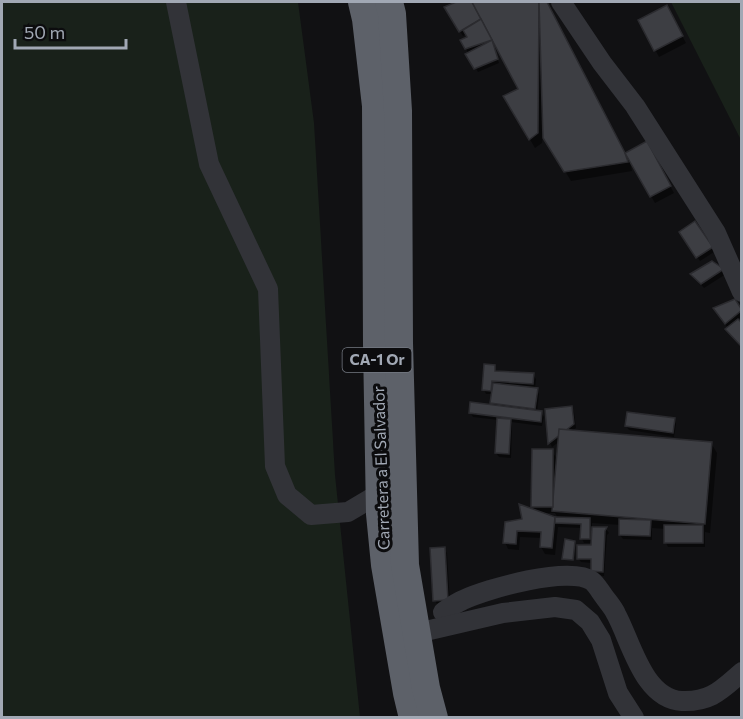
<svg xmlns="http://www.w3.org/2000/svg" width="743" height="719" viewBox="0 0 743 719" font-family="Commissioner,sans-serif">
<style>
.green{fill:#19211a}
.shadow{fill:#0007;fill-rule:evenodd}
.building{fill:#3d3e43;stroke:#2b2b2f;stroke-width:1.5}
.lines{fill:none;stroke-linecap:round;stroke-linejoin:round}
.minor{stroke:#323338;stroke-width:20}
.highway{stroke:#5d6169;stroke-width:28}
.labels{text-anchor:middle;stroke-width:6;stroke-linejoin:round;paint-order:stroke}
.shield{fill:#0c0c0e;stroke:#747982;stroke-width:1.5}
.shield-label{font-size:15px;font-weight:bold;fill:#a1a8b4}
.street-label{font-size:16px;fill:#a1a8b4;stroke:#0c0c0e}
</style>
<rect width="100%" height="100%" fill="#111113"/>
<g class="green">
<polygon points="2,2 298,2 314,123 335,475 360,717 2,717"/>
<polygon points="671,2 741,2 741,140"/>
</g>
<g class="shadow">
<polygon points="460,2 545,2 625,155 646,143 674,193 655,203 629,157 632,171 571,181 543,134 542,143 535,148 505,97 520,90 488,28 486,29 499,63 478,72 462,41 469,37 467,33 463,36 446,8"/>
<polygon points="670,13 686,43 659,57 640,20"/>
<polygon points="695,223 714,252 700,261 681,232"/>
<polygon points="712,263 723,270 726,274 704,288 692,274"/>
<polygon points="741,310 742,316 737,320 742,326 742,347 717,313"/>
<polygon points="494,367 497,372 533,375 536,379 535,389 539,394 537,412 541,413 544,417 542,426 511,422 512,425 511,458 499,457 496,453 498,420 473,417 470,412 491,406 493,394 486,394 484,390"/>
<path d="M572 408 574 412 576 428 571 432 711 443 717 453 710 533 705 532V547H668L666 543V529L652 528V540L623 539 620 535 621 525 592 523V528L606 529 609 533 607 535 604 576 595 575 592 571V563L581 562 578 558 592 547 593 543H584L582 539V528L558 527 555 555 545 554 541 547 542 538 520 537 519 550 508 549 505 542 524 520 536 511 533 507 552 451 558 461 560 441 552 447 550 443 547 410ZM555 513 558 518 543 514V513Z"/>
<polygon points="674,420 676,424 674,437 629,430 626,426"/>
<polygon points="444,549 447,553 450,604 437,604 435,600"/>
</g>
<g class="building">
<polygon points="456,2 472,2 481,19 459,32 444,7"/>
<polygon points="472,2 539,2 538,133 529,140 503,96 518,89"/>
<polygon points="539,2 547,2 625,153 628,162 564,172 543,138"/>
<polygon points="667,5 683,36 654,51 638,20"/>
<polygon points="481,19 492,40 465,49 460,40 467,37 463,30"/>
<polygon points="492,40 498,59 474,69 465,54"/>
<polygon points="647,141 671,186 650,197 625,153"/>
<polygon points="695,221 713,247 696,258 679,232"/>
<polygon points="712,261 724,269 701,284 690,274"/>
<polygon points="735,299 742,310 725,324 713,308"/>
<polygon points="738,319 742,323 742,343 740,345 725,329"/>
<polygon points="484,364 495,365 495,371 534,373 533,384 492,381 491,391 482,390"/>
<polygon points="493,383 538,388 535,409 490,403"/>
<polygon points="470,402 542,411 541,422 469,413"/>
<polygon points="572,406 574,424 548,444 545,409"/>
<polygon points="627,412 675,418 673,433 625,426"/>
<polygon points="497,418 511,419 509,454 495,453"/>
<polygon points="559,429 712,442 705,524 552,511"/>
<polygon points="532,449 553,449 553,507 531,507"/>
<polygon points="519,504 555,517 552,548 540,547 541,532 517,531 516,544 503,543 505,522 522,519"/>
<polygon points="555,517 590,518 590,539 580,539 581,524 555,523"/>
<polygon points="619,519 651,520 650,536 619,535"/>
<rect x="664" y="525" width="39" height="18"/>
<polygon points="592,527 607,527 605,531 603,572 591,571 591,559 577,559 577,545 591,545"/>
<polygon points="565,539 575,541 573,560 562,559"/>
<polygon points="445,547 448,600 433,601 430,548"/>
</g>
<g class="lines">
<g class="minor">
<polyline points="176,2 209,164 268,289 275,466 287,495 311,515 348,512 380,493"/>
<polyline points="561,2 602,63 635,106 716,233 742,292"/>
<path d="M443 612C449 608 456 603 463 600 486 589 570 565 592 581 596 584 600 591 603 595 607 601 613 607 616 614 631 641 643 699 682 701 711 702 721 690 742 672"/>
<polyline points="417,633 503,613 555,607 576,610 590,622 601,640 618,693 634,718"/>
</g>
<g class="highway">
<polyline points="362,2 366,19 376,106 377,345 380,514 385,565 407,693 413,718"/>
<polyline points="389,2 392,14 398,111 399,343 405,565 426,688 434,718"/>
</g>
</g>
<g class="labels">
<rect class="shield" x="342.5" y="348" width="69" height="24" rx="4.5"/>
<g class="shield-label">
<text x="377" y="365">CA-1 Or</text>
</g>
<g class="street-label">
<text transform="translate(381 468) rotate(-92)" y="6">Carretera a El Salvador</text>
</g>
</g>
<rect width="743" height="719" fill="none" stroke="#a1a8b4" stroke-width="6"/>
<path d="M15 39v9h111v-9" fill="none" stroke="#a1a8b4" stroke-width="3"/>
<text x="24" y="39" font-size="18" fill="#a1a8b4" stroke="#0c0c0e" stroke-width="4.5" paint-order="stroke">50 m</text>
</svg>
